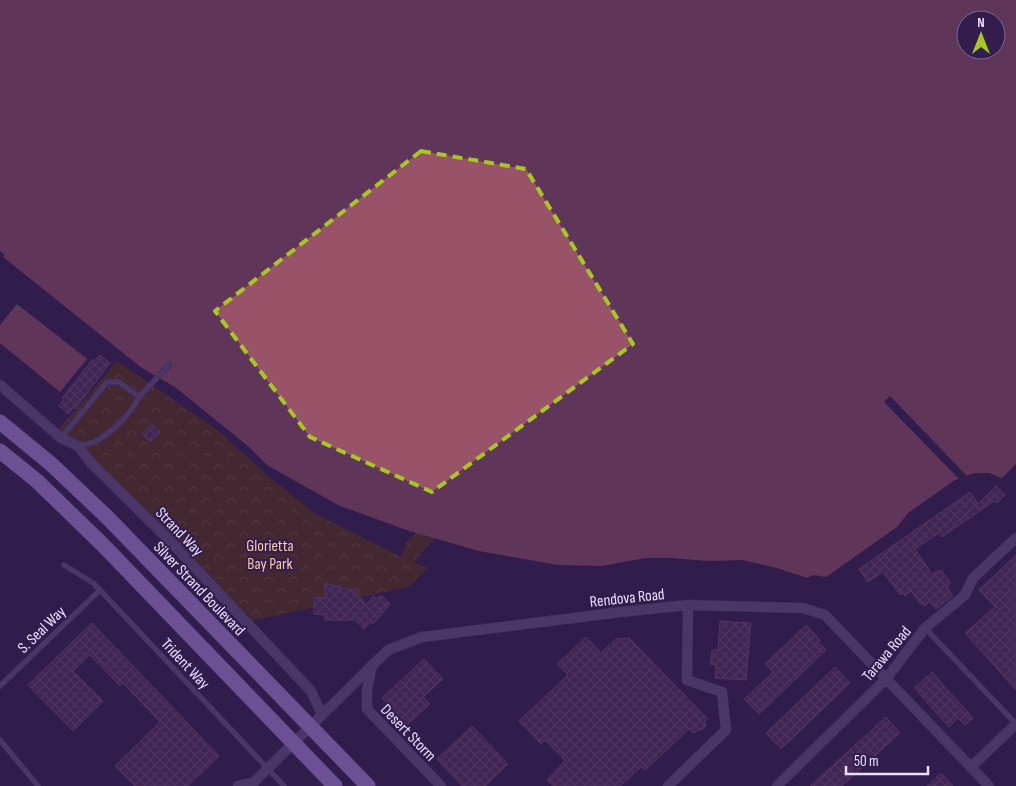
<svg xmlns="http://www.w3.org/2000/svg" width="1016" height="786" viewBox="0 0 1016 786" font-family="'Sofia Sans Condensed',sans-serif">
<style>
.park{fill:url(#park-crowns)}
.water{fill:#985368;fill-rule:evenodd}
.pier{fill:#321d4d}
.building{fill:url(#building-cross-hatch);stroke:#754f7d}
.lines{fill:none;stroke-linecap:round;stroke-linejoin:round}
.lane-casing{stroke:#4c3962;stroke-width:6}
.street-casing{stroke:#4c3962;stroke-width:11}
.highway-casing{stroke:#4c3962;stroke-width:16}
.lane{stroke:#685488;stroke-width:5}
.street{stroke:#685488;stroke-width:10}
.highway{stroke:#b28eea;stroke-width:15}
.marked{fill:none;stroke:#a7c81f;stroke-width:4;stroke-dasharray:10 6;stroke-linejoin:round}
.labels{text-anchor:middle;stroke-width:4;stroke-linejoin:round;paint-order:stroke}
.street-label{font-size:16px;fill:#eadffe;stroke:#321d4d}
.park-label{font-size:16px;fill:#fccda5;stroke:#321d4d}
</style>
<defs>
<pattern id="park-crowns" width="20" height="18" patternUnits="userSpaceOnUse" patternTransform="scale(1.25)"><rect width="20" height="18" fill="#5c3610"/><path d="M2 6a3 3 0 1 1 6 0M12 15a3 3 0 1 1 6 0" fill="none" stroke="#745334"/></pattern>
<pattern id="building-cross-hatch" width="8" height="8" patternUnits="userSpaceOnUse" patternTransform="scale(1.25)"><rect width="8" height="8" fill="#56315d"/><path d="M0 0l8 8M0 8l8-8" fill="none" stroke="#6e4e75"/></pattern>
</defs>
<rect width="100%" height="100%" fill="#321d4d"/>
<polygon class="park" points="117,361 220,432 267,475 314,513 401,557 407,542 456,489 469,502 422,552 415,563 428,568 408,587 251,621 126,490 59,429"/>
<g class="water">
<path d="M0 0H1016V464L1002 478 989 473H974L955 480 908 513 897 527 826 577 813 575 807 578 777 568 742 560 707 561 672 558H645L602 566 558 565 479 551 406 530 338 505 267 465 249 447 175 387 142 368 3 257 5 255 0 251ZM966 20H996V50H966Z"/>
<polygon points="17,304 87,359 60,392 0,343 0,325"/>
</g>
<polygon class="pier" points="890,396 968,477 960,480 884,402"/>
<g class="building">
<polygon points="100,355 110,363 75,409 74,407 68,414 59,406 64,399 62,398 92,360 94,361"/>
<polygon points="152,424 160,432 151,442 142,434"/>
<polygon points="996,486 1005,495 997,503 994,501 942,537 939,533 915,549 932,574 941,570 951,583 947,586 953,596 936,609 930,602 924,606 922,603 920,604 911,591 905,596 903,593 900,595 883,572 868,582 859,569 970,492 978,504"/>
<polygon points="1016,555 1016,690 965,633 995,607 979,590"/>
<polygon points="325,583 355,591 366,604 374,596 376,599 381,595 390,604 373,624 371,622 364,629 355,620 324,620 325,615 314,614 314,597 325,598"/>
<polygon points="720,621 751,623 746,680 715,678 716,665 710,664 712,650 718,650"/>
<polygon points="92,623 219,756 188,786 135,786 115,766 160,722 123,683 120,686 90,655 73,671 103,701 73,731 28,685"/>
<polygon points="806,625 820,640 818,642 826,650 759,714 744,699 773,672 765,664"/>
<polygon points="586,637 601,653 616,639 629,638 707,718 705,721 706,725 703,729 693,733 689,729 645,770 641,767 620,786 553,786 547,780 565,761 545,740 541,744 519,721 568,675 557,664"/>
<polygon points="424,659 443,679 423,697 430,704 407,725 382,698"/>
<polygon points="835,667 850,683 781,749 766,733"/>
<polygon points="932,672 973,718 965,725 958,718 949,727 914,688"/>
<polygon points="886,717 900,733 842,786 810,786"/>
<polygon points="472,726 508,764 485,786 462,786 437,759"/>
<polygon points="941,773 953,786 927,786"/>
</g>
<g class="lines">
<defs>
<g id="lane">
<polyline points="139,397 169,365"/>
<path d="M61 438 107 382H119L139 397C131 414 111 434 94 442 89 444 83 445 78 446"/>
<polyline points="64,565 93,583 100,590 284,786"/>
<polyline points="925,628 1016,724"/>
<polyline points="0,686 100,590"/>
<polyline points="0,740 38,786"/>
</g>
<g id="street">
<polyline points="0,385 61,438 78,446 92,464 169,540 311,691 322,715"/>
<polyline points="372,665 367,690 367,709 441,786"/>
<polyline points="971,767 1016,724"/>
<polyline points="253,783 388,650 422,637 621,612 688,605 803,608 825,615 989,786"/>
<polyline points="238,786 253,783 253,786"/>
<polyline points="668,786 726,730 722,692 687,680 688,605"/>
<polyline points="777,786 886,679 925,628 965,595 973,578 1016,538"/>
</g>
<g id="highway">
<polyline points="0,422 51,464 107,517 368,786"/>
<polyline points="0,451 37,481 103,545 335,786"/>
</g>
</defs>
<use href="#lane" class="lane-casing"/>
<use href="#street" class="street-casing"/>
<use href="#highway" class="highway-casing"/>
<use href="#lane" class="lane"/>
<use href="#street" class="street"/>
<use href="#highway" class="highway"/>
</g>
<path d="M0 0H1016V786H0ZM421 151 526 169 633 344 432 492 310 437 215 311Z" fill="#321d4d" fill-opacity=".55" fill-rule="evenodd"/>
<path class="marked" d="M421 151 526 169 633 344 432 492 310 437 215 311Z"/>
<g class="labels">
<g class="street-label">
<text transform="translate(180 531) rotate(46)" y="6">Strand Way</text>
<text transform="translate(200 588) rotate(46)" y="6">Silver Strand Boulevard</text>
<text transform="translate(627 597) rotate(-6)" y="6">Rendova Road</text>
<text transform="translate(41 629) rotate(-44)" y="6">S. Seal Way</text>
<text transform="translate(886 653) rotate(-50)" y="6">Tarawa Road</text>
<text transform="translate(186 663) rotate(47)" y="6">Trident Way</text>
<text transform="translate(409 732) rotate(46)" y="6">Desert Storm</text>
</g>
<g class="park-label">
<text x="270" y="551">Glorietta<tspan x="270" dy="18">Bay Park</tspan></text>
</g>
</g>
<g transform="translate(981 35)"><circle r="24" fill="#321d4d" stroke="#7c6b94"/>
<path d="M0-4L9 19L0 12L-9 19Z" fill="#a7c81f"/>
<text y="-8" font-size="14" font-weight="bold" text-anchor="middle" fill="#eadffe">N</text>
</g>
<path d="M846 766v8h82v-8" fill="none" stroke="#eadffe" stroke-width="2.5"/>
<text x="854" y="766" font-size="15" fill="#eadffe" stroke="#321d4d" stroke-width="4" paint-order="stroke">50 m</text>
</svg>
